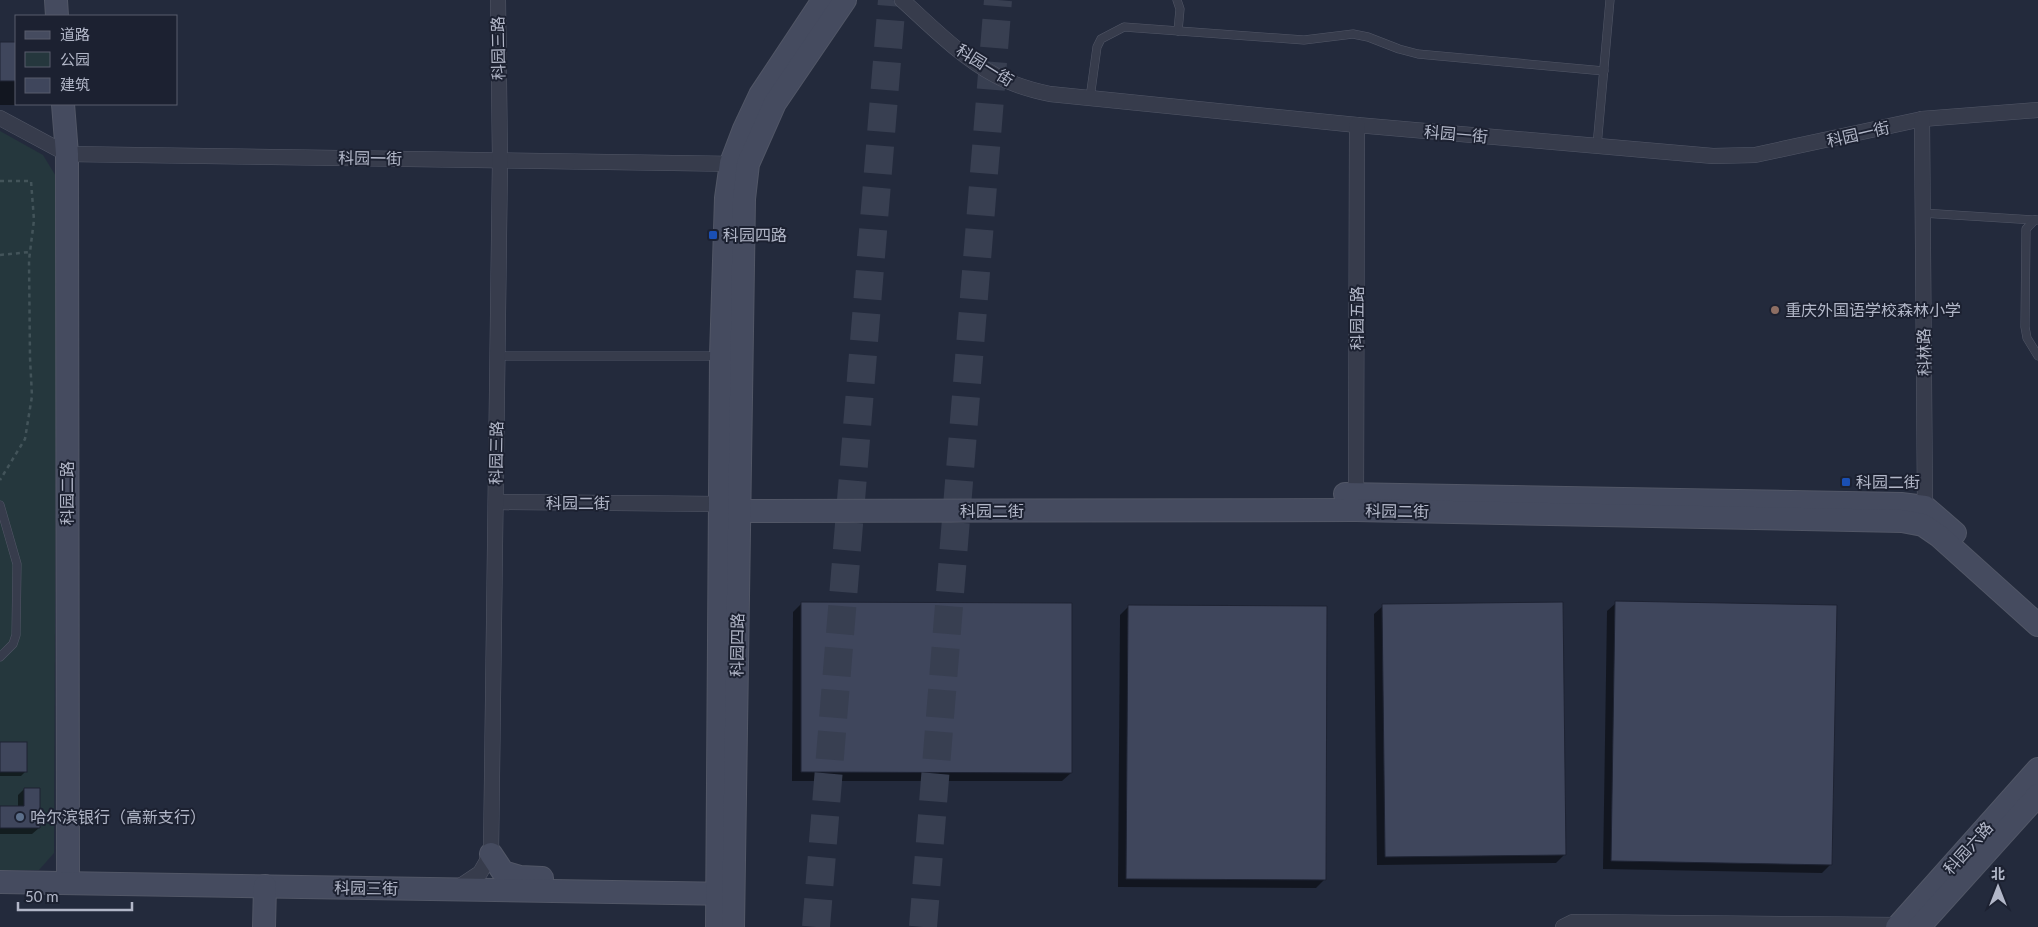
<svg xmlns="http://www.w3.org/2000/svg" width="2038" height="927" viewBox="0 0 2038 927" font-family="Lato,'Noto Sans SC',sans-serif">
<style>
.green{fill:#25373d}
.shadow{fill:#0007}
.building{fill:#3f465c;stroke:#1e2333}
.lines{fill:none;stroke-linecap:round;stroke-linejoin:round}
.highway-tunnel{stroke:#383f51;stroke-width:28;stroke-dasharray:28 14;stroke-linecap:butt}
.lane-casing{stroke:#525767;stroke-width:9}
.street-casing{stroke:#525767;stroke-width:16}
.secondary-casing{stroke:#525767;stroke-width:24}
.path{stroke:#43545a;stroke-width:2.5;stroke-dasharray:4 4;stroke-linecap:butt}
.lane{stroke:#373c4c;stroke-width:8}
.street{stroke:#373c4c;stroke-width:15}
.secondary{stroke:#454b5f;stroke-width:22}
.transit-dot{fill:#1a4fb4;stroke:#1c2131;stroke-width:2}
.education-dot{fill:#8d6e63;stroke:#1c2131;stroke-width:2}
.service-dot{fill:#5c6f8a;stroke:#1c2131;stroke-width:2}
.labels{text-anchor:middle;stroke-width:4;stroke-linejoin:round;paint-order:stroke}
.street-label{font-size:16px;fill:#b2b7c8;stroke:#1c2131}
.poi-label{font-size:16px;fill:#b2b7c8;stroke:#1c2131;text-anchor:start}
</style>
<rect width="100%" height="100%" fill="#232a3c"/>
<polygon class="green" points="0,131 43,155 57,178 54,853 39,870 0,870"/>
<g class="shadow">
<polygon points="0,43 16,43 16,104 20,104 18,105 0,105"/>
<polygon points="802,603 1071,773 1062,781 792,781 793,612"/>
<polygon points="1616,603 1831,864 1822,873 1603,869 1607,611"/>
<polygon points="1129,606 1325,879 1316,888 1118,887 1120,615"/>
<polygon points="1383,606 1565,854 1556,863 1377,865 1374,614"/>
<polygon points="0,743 25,772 21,776 0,776"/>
<polygon points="24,789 39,828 32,834 0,834 0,807 18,807 18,795"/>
</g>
<g class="building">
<rect x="0" y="42" width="16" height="39"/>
<polygon points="1615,601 1837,605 1832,865 1611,861"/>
<polygon points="801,602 1072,603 1072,773 801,772"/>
<polygon points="1563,602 1566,855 1385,857 1382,604"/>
<polygon points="1128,605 1327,606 1326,880 1126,879"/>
<rect x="0" y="742" width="27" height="30"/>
<polygon points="24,788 40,788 40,828 0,828 0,806 24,806"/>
</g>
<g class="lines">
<g class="highway-tunnel">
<polyline points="816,927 892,0"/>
<polyline points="923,927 998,0"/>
</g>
<defs>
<g id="lane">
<polyline points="1177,0 1180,9 1178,31"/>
<polyline points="1090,98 1097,47 1101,39 1124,27 1304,40 1353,34 1368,37 1399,49 1418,54 1604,71"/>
<polyline points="1597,146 1610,0"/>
<polyline points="1922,213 2035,220"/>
<polyline points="2038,220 2035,220 2026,229 2025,327 2027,338 2038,356"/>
<polyline points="497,356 720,356"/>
<polyline points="0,505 17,564 16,635 13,644 0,657"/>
</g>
<g id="street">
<path d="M902 0C931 26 960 56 995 75 1013 85 1031 90 1050 94L1357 125 1713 156 1755 155 1922 119 2038 110"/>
<polyline points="0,118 67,154 739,164"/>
<polyline points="1922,119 1925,507 1924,516"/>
<polyline points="496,502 720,504"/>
<polyline points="1356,504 1357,125"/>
<polyline points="456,889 480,873 491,854 500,160 498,0"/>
<polyline points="1563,927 1573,922 1899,925 1902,927"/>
</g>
<g id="secondary">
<polyline points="56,0 57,16"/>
<polyline points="63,104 67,154 68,882"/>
<polyline points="1345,494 1901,504 1925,507 1955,533"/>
<polyline points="720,504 739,511 1356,510 1902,521 1923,525 1939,536 2038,625"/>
<polyline points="491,854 503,872 520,877 542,878"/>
<polyline points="0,882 732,894"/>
<polyline points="264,927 265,886"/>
<polyline points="717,927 721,356 726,198 731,163 744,129 760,95 823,0"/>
<polyline points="733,927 744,199 748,164 775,103 845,0"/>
<polyline points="1897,927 2038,769"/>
<polyline points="1919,927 2038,795"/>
</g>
</defs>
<use href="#lane" class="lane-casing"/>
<use href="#street" class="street-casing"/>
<use href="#secondary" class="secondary-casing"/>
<g class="path">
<polyline points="0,181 31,181 34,220 29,260 30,358 32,396 25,439 0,480"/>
<polyline points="0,255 30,252"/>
</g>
<use href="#lane" class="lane"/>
<use href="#street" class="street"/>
<use href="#secondary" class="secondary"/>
</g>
<g class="transit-dot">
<rect x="708" y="230" width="10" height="10" rx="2.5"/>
<rect x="1841" y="477" width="10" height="10" rx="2.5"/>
</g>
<circle class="education-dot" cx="1775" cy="310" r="5"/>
<circle class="service-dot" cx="20" cy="817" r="5"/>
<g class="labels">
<g class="street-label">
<text transform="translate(498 48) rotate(-91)" y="6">科园三路</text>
<text transform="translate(985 65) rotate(32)" y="6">科园一街</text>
<text transform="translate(1456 134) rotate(5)" y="6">科园一街</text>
<text transform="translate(1858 134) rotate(-13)" y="6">科园一街</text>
<text transform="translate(370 158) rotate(1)" y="6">科园一街</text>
<text transform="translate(1357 318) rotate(-90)" y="6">科园五路</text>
<text transform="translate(1924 352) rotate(-91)" y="6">科林路</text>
<text transform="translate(496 453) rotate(-89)" y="6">科园三路</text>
<text transform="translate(67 493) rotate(-90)" y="6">科园二路</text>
<text x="578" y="509">科园二街</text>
<text x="992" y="517">科园二街</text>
<text transform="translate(1397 511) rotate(1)" y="6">科园二街</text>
<text transform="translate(737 645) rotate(-89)" y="6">科园四路</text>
<text transform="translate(1968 848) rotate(-48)" y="6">科园六路</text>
<text transform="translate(366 888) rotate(1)" y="6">科园三街</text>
</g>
<g class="poi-label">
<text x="723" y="241">科园四路</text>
<text x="1785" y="316">重庆外国语学校森林小学</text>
<text x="1856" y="488">科园二街</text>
<text x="30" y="823">哈尔滨银行（高新支行）</text>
</g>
</g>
<rect x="15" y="15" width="162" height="90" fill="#1c2131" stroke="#585d6d"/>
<rect x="25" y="31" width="25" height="8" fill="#454b5f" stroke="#585d6d"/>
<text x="60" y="40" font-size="15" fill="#b2b7c8">道路</text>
<rect x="25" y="52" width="25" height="15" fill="#25373d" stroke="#585d6d"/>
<text x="60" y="65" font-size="15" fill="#b2b7c8">公园</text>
<rect x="25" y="78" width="25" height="15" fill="#3f465c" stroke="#585d6d"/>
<text x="60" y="90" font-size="15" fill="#b2b7c8">建筑</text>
<g transform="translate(1998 887)" stroke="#1c2131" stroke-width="4" paint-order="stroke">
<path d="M0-4L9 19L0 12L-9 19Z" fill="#b2b7c8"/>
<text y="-8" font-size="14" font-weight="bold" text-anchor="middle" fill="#b2b7c8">北</text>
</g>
<path d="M18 902v8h114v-8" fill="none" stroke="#b2b7c8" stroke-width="2.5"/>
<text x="25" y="902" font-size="15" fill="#b2b7c8" stroke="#1c2131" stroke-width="4" paint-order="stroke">50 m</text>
</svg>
